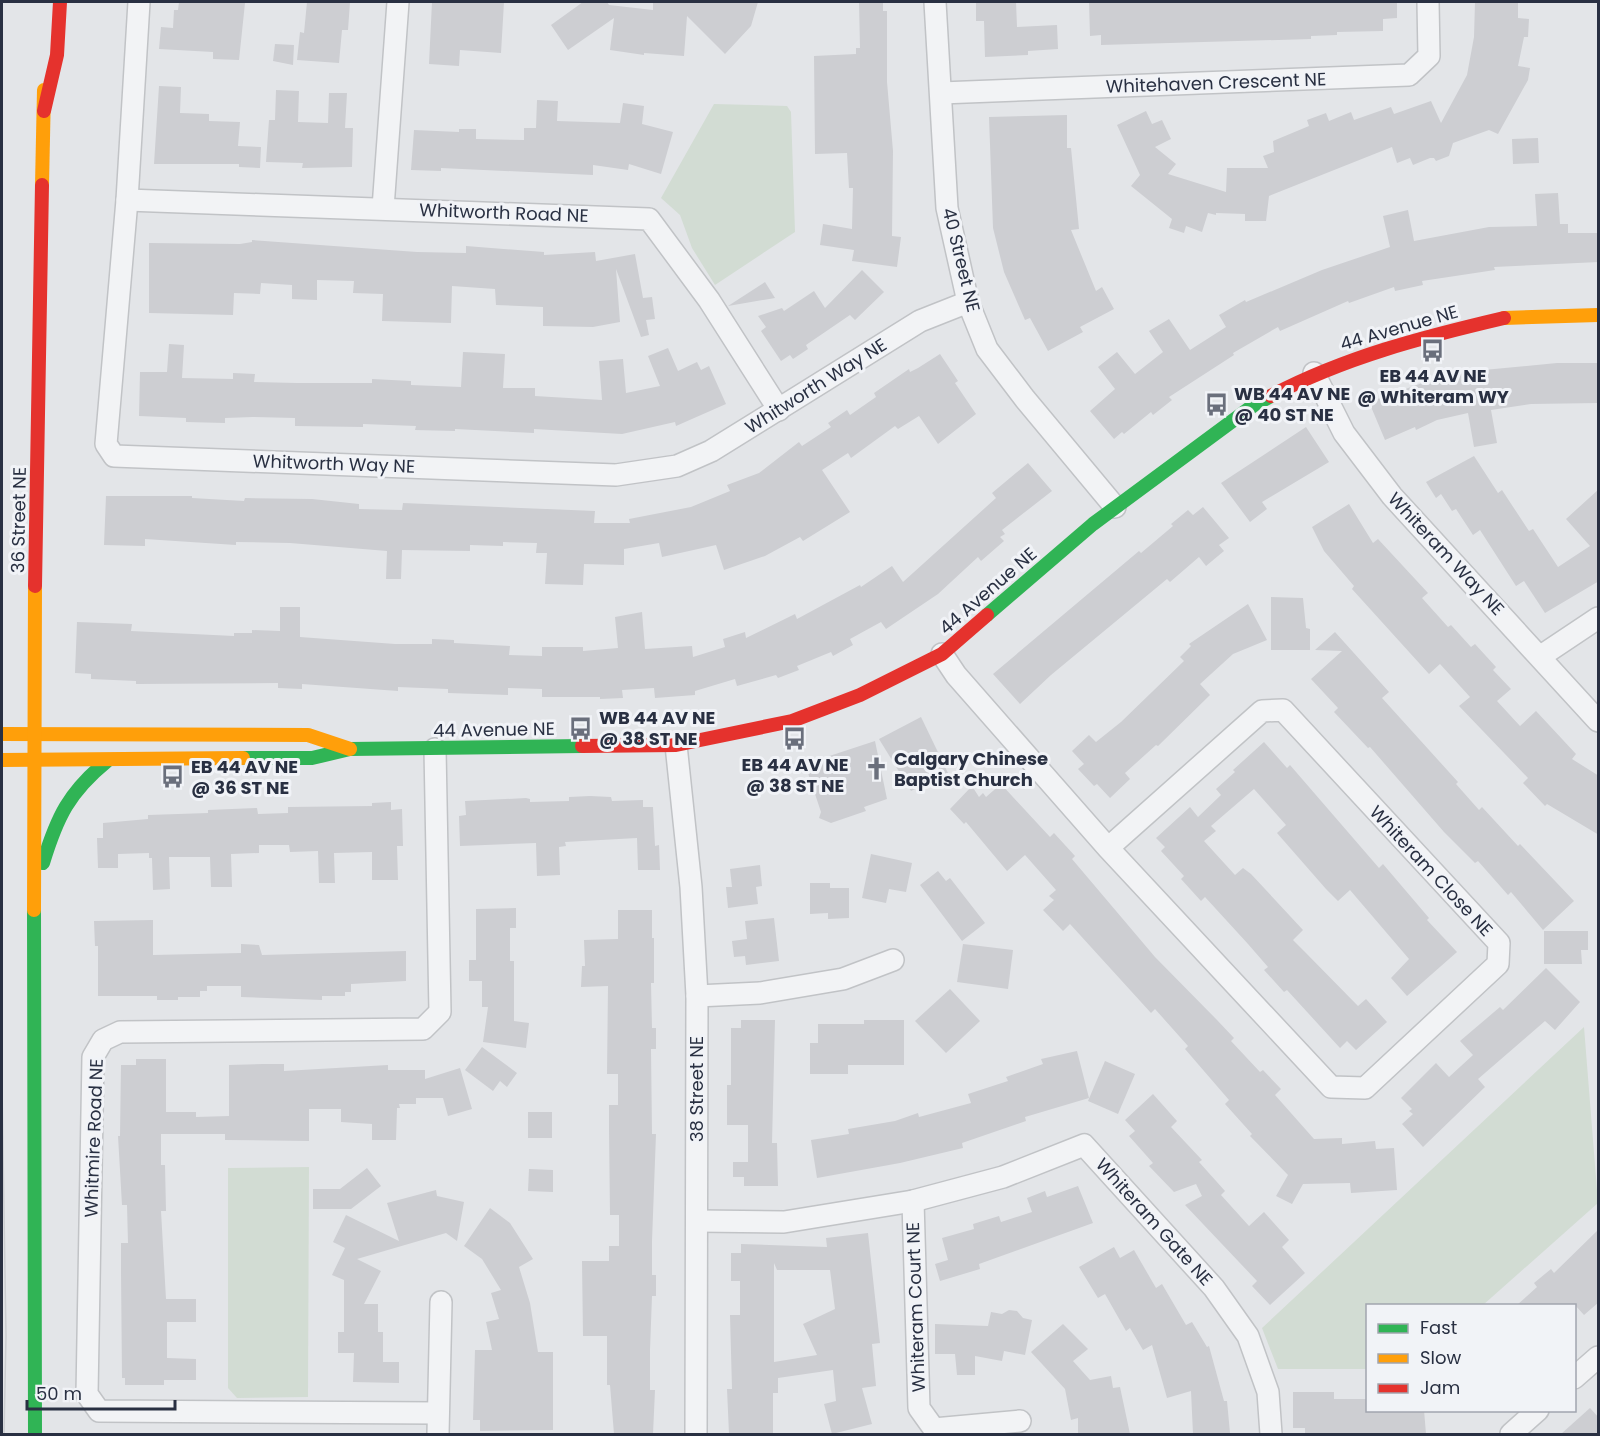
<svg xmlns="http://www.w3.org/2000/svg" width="1600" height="1436" viewBox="0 0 1600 1436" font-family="Poppins,sans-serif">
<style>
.green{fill:#d2dcd3}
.building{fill:#cdced2;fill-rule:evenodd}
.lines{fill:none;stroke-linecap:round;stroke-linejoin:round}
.street-casing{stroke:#c1c3c6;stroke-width:24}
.street{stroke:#f2f3f5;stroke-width:21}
.fast{stroke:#30b455;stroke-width:14}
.slow{stroke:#ff9f0a;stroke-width:14}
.jam{stroke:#e5322d;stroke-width:14}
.tram{stroke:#cbcdd0;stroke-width:1.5}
.labels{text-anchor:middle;stroke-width:6;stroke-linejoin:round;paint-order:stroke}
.street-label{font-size:18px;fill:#293042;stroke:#f1f3f7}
.poi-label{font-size:18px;font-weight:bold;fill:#293042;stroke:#f1f3f7;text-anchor:start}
</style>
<rect width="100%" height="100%" fill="#e3e5e8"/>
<g class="green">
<polygon points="714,104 787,106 791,112 795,232 715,285 692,248 680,215 661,198"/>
<polygon points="1584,1027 1598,1203 1483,1305 1368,1306 1367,1369 1278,1369 1262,1328"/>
<polygon points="309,1167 308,1397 237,1398 228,1388 228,1168"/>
</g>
<g class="building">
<polygon points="179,2 245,3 239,60 213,59 213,52 159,49 161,27 173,28 174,10 178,10"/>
<polygon points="307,2 350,2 348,30 342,30 339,63 297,60 300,32 304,33"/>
<polygon points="432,2 504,2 501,53 460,50 459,66 429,64"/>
<polygon points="583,2 607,2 609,5 653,10 653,2 758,2 751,26 725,54 687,16 684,56 644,53 644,55 610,50 614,18 568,50 551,25"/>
<polygon points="859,2 883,2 883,11 887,11 887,82 893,151 892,236 901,237 897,267 852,261 854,250 820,245 823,224 852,229 853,188 849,188 847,153 815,154 814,56 856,54 856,48 860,48"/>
<polygon points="976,2 1016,2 1017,27 1057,25 1058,49 1028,51 1028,55 985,57 984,21 976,21"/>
<polygon points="1089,2 1397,2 1397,18 1383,19 1383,31 1337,32 1337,35 1311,36 1311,39 1101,45 1101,35 1090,36"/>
<polygon points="1475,2 1518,2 1518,18 1529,19 1528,37 1524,37 1518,66 1530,68 1528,80 1498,134 1489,130 1453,143 1449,156 1436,161 1434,158 1430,158 1413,165 1410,158 1397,163 1392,147 1269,196 1266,221 1245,221 1245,214 1216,213 1216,215 1208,213 1202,232 1186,226 1184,233 1169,228 1172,219 1131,186 1140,175 1117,125 1146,111 1152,124 1162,120 1171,139 1155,147 1176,164 1168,174 1226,192 1227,168 1268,168 1263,156 1274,152 1273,141 1309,126 1307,120 1326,113 1329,121 1351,112 1354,120 1391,107 1394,114 1431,101 1441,123 1467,75 1474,37"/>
<polygon points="275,44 294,45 293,65 273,61"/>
<polygon points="159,86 181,87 180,113 209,114 209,121 240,122 238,146 261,147 260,168 239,167 239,164 154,164"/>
<polygon points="276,90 299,91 298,122 328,123 329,93 347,93 345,128 353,128 352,167 302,168 303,163 266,162 269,120 275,120"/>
<polygon points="537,100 558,101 557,121 620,123 623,103 644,106 642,124 673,132 661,174 629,164 628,170 593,165 593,175 441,168 441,171 411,170 414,130 459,132 459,129 476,129 476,139 524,140 524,128 536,128"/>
<polygon points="1067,115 1067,148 1071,148 1079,229 1071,230 1096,291 1102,287 1114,309 1080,327 1083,332 1048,351 1030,318 1025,320 1004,272 993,228 989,117"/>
<polygon points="1538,138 1539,163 1513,164 1512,139"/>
<polygon points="1558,193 1560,224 1568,224 1568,233 1599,233 1599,262 1494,267 1495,270 1422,281 1423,285 1395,291 1394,287 1349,303 1348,301 1280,331 1278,327 1233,353 1234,355 1169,397 1172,400 1153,415 1151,412 1124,434 1122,432 1114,439 1090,411 1115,389 1098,367 1117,352 1135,374 1163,352 1149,331 1169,319 1190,350 1226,327 1219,315 1245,300 1246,302 1322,270 1390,247 1383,216 1408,210 1414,241 1489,227 1537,226 1535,194"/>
<polygon points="252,240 417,252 466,253 466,246 544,252 544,255 595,252 596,261 635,254 643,298 652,297 655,319 646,320 649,335 641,337 616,269 620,322 593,327 543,326 543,307 496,305 495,289 452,286 451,323 382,321 383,294 353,293 354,281 317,280 317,300 292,299 292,285 261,283 260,294 234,293 233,315 149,313 149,243 240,244 252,242"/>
<polygon points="862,270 884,292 855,320 850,315 806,345 808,349 793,359 790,355 781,361 761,331 766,327 758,316 782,308 784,311 814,291 825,308"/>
<polygon points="765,282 775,298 728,306"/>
<polygon points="169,344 184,345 182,378 233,379 233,373 255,374 254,382 297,383 372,383 372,379 411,381 411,385 461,387 463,352 505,354 503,388 535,388 535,396 602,400 599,361 623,359 626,393 660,386 648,356 668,348 678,371 697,362 701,370 709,366 726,404 676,426 675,422 622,434 534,429 534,433 455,429 455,431 415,430 416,426 363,424 363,427 295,426 295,418 253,417 225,418 225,423 186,422 186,418 139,416 140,372 167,372"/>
<polygon points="940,354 958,381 955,383 976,414 938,444 919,416 898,429 895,426 851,458 848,453 822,470 850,512 803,541 800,537 765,556 724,570 716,545 662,557 659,543 624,549 624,565 584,564 583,585 545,584 547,553 536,553 537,543 503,542 503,546 470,545 470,551 402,550 401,579 386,579 387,551 290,543 236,542 236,545 145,539 145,546 104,545 106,496 192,496 192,498 244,501 245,498 312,499 359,504 359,509 402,510 403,503 595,511 594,523 630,523 629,519 691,507 730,491 727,485 759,473 799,442 802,446 831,427 828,423 847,410 850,415 876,397 874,393 909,369 910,372 918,368"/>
<polygon points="1557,363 1599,363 1599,403 1531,404 1491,410 1497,443 1474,447 1468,413 1437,420 1416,430 1415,427 1385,440 1369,402 1425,382 1473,371"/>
<polygon points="1306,427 1329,462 1262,502 1267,509 1250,522 1221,483"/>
<polygon points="1474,456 1498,493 1502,490 1529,531 1533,529 1558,567 1590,546 1566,519 1599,489 1599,581 1545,613 1524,581 1516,586 1480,530 1473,535 1456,509 1452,511 1441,494 1436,498 1426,482"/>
<polygon points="1028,463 1052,491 1002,530 1005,534 1000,537 1004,541 981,561 978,557 938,594 886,629 881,622 850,639 853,645 833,656 831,652 797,666 799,670 778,678 776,675 737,686 735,679 695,691 695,695 655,698 654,688 622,690 623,698 600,699 600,697 542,697 542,689 508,688 508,695 448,693 448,689 398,687 398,691 302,684 302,689 278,688 278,683 136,684 136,681 91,679 91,674 75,673 77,622 132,624 131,631 234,636 234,633 252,633 252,630 280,631 280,607 300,607 300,637 395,644 432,644 432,639 454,640 454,643 510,646 509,655 542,656 542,647 583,647 583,651 618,648 615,617 642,612 645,649 692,646 693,657 725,647 723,639 745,632 746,638 795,614 797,619 860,585 861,587 892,566 903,582 996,498 992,493"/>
<polygon points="1349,504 1373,543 1378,539 1428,593 1422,598 1448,627 1451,625 1471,647 1475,644 1496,667 1493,670 1511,689 1497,701 1520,726 1536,711 1576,754 1572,759 1599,776 1599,835 1547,804 1545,806 1523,783 1528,778 1459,706 1470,697 1440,664 1429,674 1352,589 1354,586 1324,551 1312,527"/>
<polygon points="1203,507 1229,538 1219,545 1224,551 1206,566 1199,557 1170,582 1167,579 1051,675 1020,704 993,674 1139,551 1141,553 1173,526 1171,524 1188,510 1193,515"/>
<polygon points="1271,597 1303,598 1306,628 1310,629 1310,650 1271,650"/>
<polygon points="1248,604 1267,640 1233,654 1200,684 1210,695 1158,746 1156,745 1125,773 1130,779 1110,798 1097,784 1094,786 1078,769 1084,764 1072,751 1089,735 1096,742 1121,722 1184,661 1180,657 1191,646 1189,644"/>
<polygon points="1335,632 1389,692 1382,698 1458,782 1456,784 1479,810 1482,807 1518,846 1520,844 1574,901 1543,930 1511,892 1508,895 1478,861 1475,863 1444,832 1370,747 1368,748 1334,712 1338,708 1311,679 1342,651 1315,650"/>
<polygon points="921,717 948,773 911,791 879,739"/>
<polygon points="875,741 887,799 864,807 866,811 831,823 819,818 821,812 805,764"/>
<polygon points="1264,742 1287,768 1290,765 1379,868 1383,864 1429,918 1427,920 1457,952 1407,996 1391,978 1409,959 1350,890 1338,901 1326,889 1277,833 1286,825 1254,789 1211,826 1216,831 1204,841 1235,875 1243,868 1251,874 1303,930 1293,940 1304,951 1358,1006 1366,999 1387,1022 1356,1050 1347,1041 1340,1048 1287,990 1284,992 1264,970 1268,967 1248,944 1205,897 1201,901 1181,879 1184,876 1161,851 1165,847 1156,838 1190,807 1198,817 1221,795 1216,789 1235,772 1233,770"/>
<polygon points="1001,784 1050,837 1054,833 1075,856 1072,859 1155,957 1217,1020 1234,1038 1231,1041 1260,1072 1263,1070 1281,1089 1275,1095 1314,1139 1342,1138 1342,1144 1375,1141 1376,1149 1394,1148 1397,1190 1351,1193 1350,1183 1303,1184 1292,1204 1276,1196 1288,1175 1250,1136 1252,1134 1225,1104 1229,1100 1185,1049 1188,1046 1155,1009 1151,1013 1070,924 1063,931 1043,910 1054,900 1049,896 1056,890 1025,855 1007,871 966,822 964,824 950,809 972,786 979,797 983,793 986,797"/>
<polygon points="590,796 611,797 612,801 643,800 643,807 653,807 655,846 659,845 660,870 638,870 637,838 565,842 566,846 559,847 560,875 537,876 536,843 460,846 459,816 466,815 465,801 526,798 530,799 530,802 569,801 569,797"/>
<polygon points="391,802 391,810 402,809 403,846 397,846 398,880 372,880 372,852 334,853 335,883 319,883 318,851 290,852 289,845 259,845 259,853 231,854 232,887 211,887 210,857 169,857 170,889 153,890 152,858 149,858 149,853 118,854 118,868 98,868 97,838 103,838 103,823 148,819 148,815 208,813 208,810 257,808 258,814 288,813 288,807 372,806 372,803"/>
<polygon points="871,854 912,863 906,892 889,889 886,903 862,898"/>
<polygon points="760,865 762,886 756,887 758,904 728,908 726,887 732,887 730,869"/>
<polygon points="938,871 946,881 950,878 985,923 962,941 920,885"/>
<polygon points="810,883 830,883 830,888 849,888 849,918 828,919 828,913 810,914"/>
<polygon points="516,908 516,928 510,928 510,961 514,961 514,1021 529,1023 526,1048 483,1042 488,1007 482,1007 482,981 469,981 469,960 476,960 476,909"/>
<polygon points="618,910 652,910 652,938 654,938 654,983 651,983 652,1028 656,1028 656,1049 651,1049 652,1134 656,1134 652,1241 652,1275 656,1275 656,1296 652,1296 650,1350 650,1390 655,1390 653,1434 614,1434 610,1385 607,1385 607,1336 583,1336 582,1261 609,1261 609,1246 619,1246 619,1215 610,1215 609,1130 609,1105 618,1105 618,1074 607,1074 608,986 581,987 582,966 585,966 584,940 618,939"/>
<polygon points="774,918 779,961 746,965 745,956 734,957 732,941 747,939 745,921"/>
<polygon points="153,920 153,955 241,953 241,944 259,945 262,955 406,951 406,981 351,984 351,992 345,992 345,996 322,996 322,1000 241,997 241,986 207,986 207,991 200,991 200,997 178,997 178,1000 157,1000 157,996 98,996 98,946 95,946 94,921"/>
<polygon points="1544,931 1588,931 1588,950 1581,950 1582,964 1544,964"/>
<polygon points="963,944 1013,950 1008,989 957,982"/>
<polygon points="1546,968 1580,1002 1555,1030 1545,1021 1478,1079 1485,1087 1423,1147 1402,1124 1413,1114 1409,1111 1412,1109 1401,1098 1436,1063 1449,1077 1473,1055 1460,1041 1500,1007 1503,1010"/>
<polygon points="950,989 980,1021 946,1053 915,1021"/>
<polygon points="741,1020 775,1020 772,1143 777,1143 778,1186 744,1186 744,1177 733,1177 733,1162 748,1162 748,1125 727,1125 727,1085 731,1085 731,1028 741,1028"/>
<polygon points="864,1020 904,1020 904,1065 848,1065 848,1074 810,1074 810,1043 818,1043 818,1024 864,1024"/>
<polygon points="482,1047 517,1073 507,1087 500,1081 493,1091 465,1070"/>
<polygon points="1077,1051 1089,1098 1025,1117 1026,1121 962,1143 963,1148 900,1163 817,1178 811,1140 849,1134 848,1129 895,1121 918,1113 919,1117 971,1103 968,1094 1008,1081 1006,1077 1043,1064 1041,1059"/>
<polygon points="136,1059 166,1059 166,1112 196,1112 196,1117 229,1116 229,1065 263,1064 284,1064 284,1071 388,1065 388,1070 425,1070 425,1079 460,1068 472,1109 448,1116 443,1098 416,1098 416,1104 399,1104 400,1108 397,1108 396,1140 372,1140 372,1124 341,1122 341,1109 309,1109 309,1141 225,1140 225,1134 161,1134 161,1165 165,1165 166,1211 161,1211 166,1299 196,1299 196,1322 167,1322 167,1358 196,1359 196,1380 164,1380 164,1385 125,1385 125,1378 122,1378 121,1271 121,1243 128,1243 127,1205 122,1205 118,1136 120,1136 121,1065 136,1065"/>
<polygon points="1105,1061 1135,1074 1118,1114 1088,1101"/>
<polygon points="1153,1094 1177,1121 1171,1127 1202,1160 1199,1162 1225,1191 1221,1195 1249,1226 1264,1212 1289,1240 1282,1247 1305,1273 1270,1305 1252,1286 1257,1281 1185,1205 1202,1196 1196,1184 1174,1192 1149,1166 1153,1163 1129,1136 1135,1131 1125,1120"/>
<rect x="528" y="1112" width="24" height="26"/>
<polygon points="367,1168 381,1186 351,1209 313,1209 313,1189 340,1189"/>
<polygon points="529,1169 553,1170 553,1192 528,1191"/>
<polygon points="1078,1186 1093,1223 979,1264 980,1269 940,1281 935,1264 948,1260 942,1238 974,1229 973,1224 999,1216 1001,1222 1032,1212 1027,1198 1045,1191 1047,1197"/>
<polygon points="436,1190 437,1196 464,1202 457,1241 446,1233 357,1259 381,1271 364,1304 378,1304 378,1332 383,1332 383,1362 399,1362 399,1383 353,1382 354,1353 338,1353 338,1332 344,1332 344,1280 332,1275 345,1248 333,1242 346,1215 399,1241 387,1203"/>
<polygon points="490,1208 510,1223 533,1259 519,1267 530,1303 538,1352 553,1352 553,1430 480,1431 480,1420 473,1420 475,1350 492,1350 486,1322 499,1319 491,1293 501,1290 482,1259 464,1246"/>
<polygon points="1599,1229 1599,1302 1584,1315 1575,1305 1517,1305 1537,1287 1534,1283 1551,1269 1554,1273"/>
<path d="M868 1233 880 1343 872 1344 876 1386 862 1388 872 1424 832 1434 824 1404 836 1401 833 1370 778 1378V1393H773V1434H729L727 1389H732L730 1315H740V1281H731V1253H741V1244L827 1247 826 1238ZM774 1263 777 1270H830L835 1309 803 1324 817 1355 774 1362Z"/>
<polygon points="1114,1247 1120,1258 1134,1250 1156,1288 1162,1284 1186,1325 1192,1322 1207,1347 1209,1346 1224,1401 1227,1401 1230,1433 1193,1434 1191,1391 1167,1398 1152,1345 1143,1350 1130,1328 1126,1331 1105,1294 1098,1298 1079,1267"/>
<polygon points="1009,1310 1017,1311 1023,1318 1032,1320 1025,1355 1004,1351 1002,1361 975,1356 975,1375 957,1375 955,1354 935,1354 935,1324 988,1326 991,1312 1002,1314"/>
<polygon points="1063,1324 1088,1349 1073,1361 1090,1380 1111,1376 1113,1388 1120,1387 1130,1434 1078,1434 1078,1418 1071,1420 1065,1389 1031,1352"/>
<polygon points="1293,1392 1334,1392 1334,1399 1368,1399 1368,1410 1424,1410 1426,1434 1305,1434 1305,1428 1293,1428"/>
<polygon points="1590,1408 1599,1418 1599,1434 1561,1434"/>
</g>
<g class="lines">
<defs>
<g id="street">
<polyline points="139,2 127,200 106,444 114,456 616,475 677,466 711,451 920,321 968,302"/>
<polyline points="935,2 947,208 968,302 987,349 1025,399 1115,507"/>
<polyline points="941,93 1409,75 1429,56 1428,2"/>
<polyline points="127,200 649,219 709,300 779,410"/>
<polyline points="383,208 398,2"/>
<polyline points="1314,373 1344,433 1392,496 1598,721"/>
<polyline points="942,654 956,675 1108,848 1331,1087 1365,1088 1498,964 1499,943 1283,710 1262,711 1108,848"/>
<polyline points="1541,656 1598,618"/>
<polyline points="676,745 691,887 697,996 696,1434"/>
<polyline points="435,749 440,1012 423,1029 120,1032 103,1040 93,1057 87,1394 99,1411 438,1413"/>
<polyline points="697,996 760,993 843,979 893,960"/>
<polyline points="913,1201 919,1408 934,1429 1020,1421"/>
<polyline points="697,1221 784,1222 913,1201 1003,1177 1084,1145 1214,1288 1248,1336 1268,1392 1271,1434"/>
<polyline points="1574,1378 1598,1357"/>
<polyline points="438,1434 441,1302"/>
<polyline points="1511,1434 1538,1410"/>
</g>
</defs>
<use href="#street" class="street-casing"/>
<use href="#street" class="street"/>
<g class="fast">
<polyline points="987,615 1093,524 1254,405 1271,396"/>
<polyline points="243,758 312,758 350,749 582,746"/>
<path d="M43 863C57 817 69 792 107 761"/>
<polyline points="34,910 35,1434"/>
</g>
<g class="slow">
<polyline points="42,185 44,90"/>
<polyline points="1504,318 1598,315"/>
<polyline points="2,734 308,735 350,749"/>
<polyline points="2,760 243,758"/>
<polyline points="34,910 35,586"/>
</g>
<g class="jam">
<polyline points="44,111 57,55 60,2"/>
<path d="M1271 396C1345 357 1423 337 1504 318"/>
<polyline points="35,586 42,185"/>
<polyline points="582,746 676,745 792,721 860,695 942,654 987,615"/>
</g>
<polyline class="tram" points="2,1086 6,1336 4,1434"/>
</g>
<defs>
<symbol id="bus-bare" viewBox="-9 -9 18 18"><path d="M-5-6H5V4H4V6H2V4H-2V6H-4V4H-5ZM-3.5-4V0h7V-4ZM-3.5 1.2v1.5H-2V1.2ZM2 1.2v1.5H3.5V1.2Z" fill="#6a6f7c" stroke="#f1f3f7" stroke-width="2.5" paint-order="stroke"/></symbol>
<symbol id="church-bare" viewBox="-9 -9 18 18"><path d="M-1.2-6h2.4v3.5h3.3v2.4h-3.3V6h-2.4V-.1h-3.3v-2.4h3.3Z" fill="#6a6f7c" stroke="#f1f3f7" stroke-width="2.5" paint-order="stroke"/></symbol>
</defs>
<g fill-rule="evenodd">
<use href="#bus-bare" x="1416" y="334" width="33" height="33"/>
<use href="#bus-bare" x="1200" y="388" width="33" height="33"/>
<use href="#bus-bare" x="564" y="712" width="33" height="33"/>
<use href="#bus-bare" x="778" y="722" width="33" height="33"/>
<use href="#church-bare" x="860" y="752" width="33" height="33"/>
<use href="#bus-bare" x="156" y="760" width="33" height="33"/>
</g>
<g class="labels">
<g class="street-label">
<text transform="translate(1216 83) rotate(-2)" y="6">Whitehaven Crescent NE</text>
<text transform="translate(504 213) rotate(2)" y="6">Whitworth Road NE</text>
<text transform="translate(961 260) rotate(76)" y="6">40 Street NE</text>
<text transform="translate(1399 328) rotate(-16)" y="6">44 Avenue NE</text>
<text transform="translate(816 386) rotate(-32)" y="6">Whitworth Way NE</text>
<text transform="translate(334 464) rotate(2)" y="6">Whitworth Way NE</text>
<text transform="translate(19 520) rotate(-89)" y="6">36 Street NE</text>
<text transform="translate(1446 554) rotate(47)" y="6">Whiteram Way NE</text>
<text transform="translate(988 591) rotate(-41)" y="6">44 Avenue NE</text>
<text transform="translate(494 730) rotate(-1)" y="6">44 Avenue NE</text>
<text transform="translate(1431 871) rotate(47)" y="6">Whiteram Close NE</text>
<text transform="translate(697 1089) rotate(-90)" y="6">38 Street NE</text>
<text transform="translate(94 1138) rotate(-88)" y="6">Whitmire Road NE</text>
<text transform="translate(1154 1222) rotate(48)" y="6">Whiteram Gate NE</text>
<text transform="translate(916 1307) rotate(-92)" y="6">Whiteram Court NE</text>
</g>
<g class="poi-label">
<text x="1433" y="382" text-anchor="middle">EB 44 AV NE<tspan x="1433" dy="21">@ Whiteram WY</tspan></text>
<text x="1234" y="400">WB 44 AV NE<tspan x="1234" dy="21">@ 40 ST NE</tspan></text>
<text x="599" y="724">WB 44 AV NE<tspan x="599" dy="21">@ 38 ST NE</tspan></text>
<text x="894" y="765">Calgary Chinese<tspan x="894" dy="21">Baptist Church</tspan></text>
<text x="795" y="771" text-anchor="middle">EB 44 AV NE<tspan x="795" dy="21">@ 38 ST NE</tspan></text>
<text x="191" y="773">EB 44 AV NE<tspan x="191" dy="21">@ 36 ST NE</tspan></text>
</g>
</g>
<rect width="1600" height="1436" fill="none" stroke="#293042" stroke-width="6"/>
<rect x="1366" y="1304" width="210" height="108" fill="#f1f3f7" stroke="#a1a5af" stroke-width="1.5"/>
<rect x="1378" y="1324" width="30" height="9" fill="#30b455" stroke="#a1a5af" stroke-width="1.5"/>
<text x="1420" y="1334" font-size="18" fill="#293042">Fast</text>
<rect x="1378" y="1354" width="30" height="9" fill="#ff9f0a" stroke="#a1a5af" stroke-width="1.5"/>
<text x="1420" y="1364" font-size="18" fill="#293042">Slow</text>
<rect x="1378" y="1384" width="30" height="9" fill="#e5322d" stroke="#a1a5af" stroke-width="1.5"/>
<text x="1420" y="1394" font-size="18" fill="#293042">Jam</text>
<path d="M27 1400v9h148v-9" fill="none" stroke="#293042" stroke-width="3"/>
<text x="36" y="1400" font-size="18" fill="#293042" stroke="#f1f3f7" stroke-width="4.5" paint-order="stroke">50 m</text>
</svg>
